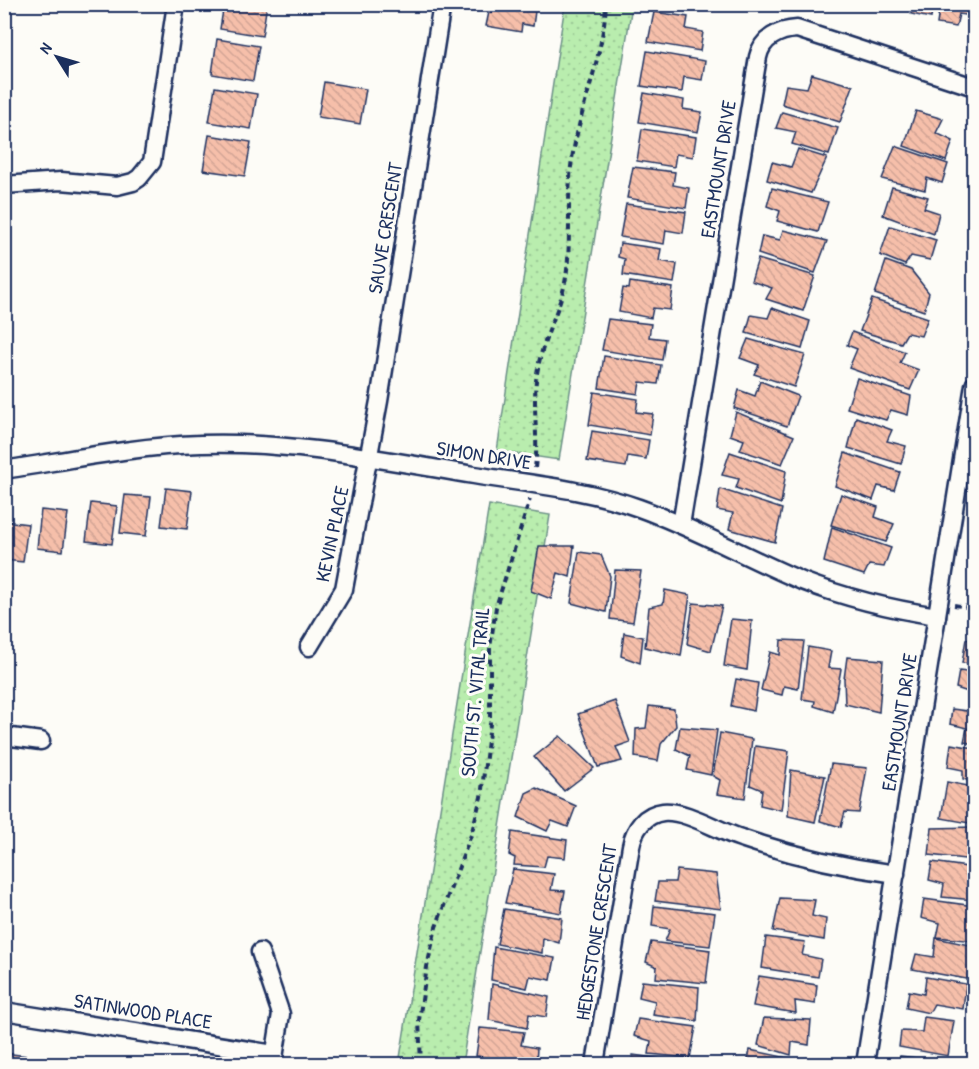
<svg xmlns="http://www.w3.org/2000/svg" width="979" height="1069" viewBox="0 0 979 1069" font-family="'Patrick Hand',sans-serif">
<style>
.park{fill:url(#park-dots);stroke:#6a8e86;stroke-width:1.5}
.building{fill:url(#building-back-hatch);stroke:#1b2f5e;stroke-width:1.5}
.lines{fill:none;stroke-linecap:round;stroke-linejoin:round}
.minor-casing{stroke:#1b2f5e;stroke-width:21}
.path{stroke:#1b2f5e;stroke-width:4;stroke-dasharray:6 4.5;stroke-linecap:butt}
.minor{stroke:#fdfcf7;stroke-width:16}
.labels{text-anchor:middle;stroke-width:6;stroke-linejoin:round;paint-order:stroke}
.street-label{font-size:20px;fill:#1b2f5e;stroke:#fdfcf7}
</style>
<defs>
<pattern id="park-dots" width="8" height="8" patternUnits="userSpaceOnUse" patternTransform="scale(1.5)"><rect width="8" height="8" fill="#b9edae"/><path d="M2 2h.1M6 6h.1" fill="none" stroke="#9ecc98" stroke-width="1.8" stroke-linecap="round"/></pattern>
<pattern id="building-back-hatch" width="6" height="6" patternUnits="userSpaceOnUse" patternTransform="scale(1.5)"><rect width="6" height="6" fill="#f6bfaa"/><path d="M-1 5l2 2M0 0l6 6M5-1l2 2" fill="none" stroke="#d2a495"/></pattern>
</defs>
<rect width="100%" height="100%" fill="#fdfcf7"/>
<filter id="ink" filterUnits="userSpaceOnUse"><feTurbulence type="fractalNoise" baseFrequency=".0167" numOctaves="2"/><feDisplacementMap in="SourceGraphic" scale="12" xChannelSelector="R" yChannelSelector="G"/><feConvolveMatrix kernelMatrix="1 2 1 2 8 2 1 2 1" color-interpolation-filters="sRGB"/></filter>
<g filter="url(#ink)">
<g class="park">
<polygon points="565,5 632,5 559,460 497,451"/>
<polygon points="489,505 550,515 462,1064 399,1064"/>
</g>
<g class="building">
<polygon points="224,4 267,4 262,36 220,29"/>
<polygon points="912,4 933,4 931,18 911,14"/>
<polygon points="940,4 974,4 973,16 959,14 956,27 937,24"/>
<polygon points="493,5 535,11 533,26 522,24 521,32 486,26 489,12 492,12"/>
<polygon points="654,12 688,17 686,29 703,32 700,51 648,42"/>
<polygon points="217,39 259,46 253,81 212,74"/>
<polygon points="647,51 705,61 702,80 684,77 682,92 641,86"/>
<polygon points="812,74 853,86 840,122 782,104 786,85 807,88"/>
<polygon points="324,82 366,89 360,124 318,117"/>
<polygon points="215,87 257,94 251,129 209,122"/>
<polygon points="644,93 684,100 683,109 702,112 698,132 639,122"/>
<polygon points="916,111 943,119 936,133 953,141 946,161 904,146"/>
<polygon points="782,112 838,128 829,155 792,144 796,132 776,128"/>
<polygon points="642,129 696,137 693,157 676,154 674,167 637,161"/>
<polygon points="209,135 251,142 245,176 203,170"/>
<polygon points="895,146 948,164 942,183 927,178 925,190 882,179"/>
<polygon points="798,149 827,158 811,193 767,180 772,162 791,167"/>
<polygon points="633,167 675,172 673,185 689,188 686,208 627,198"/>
<polygon points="892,187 928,197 924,208 939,213 934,234 883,215"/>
<polygon points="772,188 828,202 818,232 777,221 780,211 767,206"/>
<polygon points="626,204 686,212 683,233 666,230 664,244 620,237"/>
<polygon points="890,226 936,240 930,260 911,256 905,265 880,255"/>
<polygon points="783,230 827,241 815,273 758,254 762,236 780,240"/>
<polygon points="620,243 661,249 659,261 677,264 674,283 623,275 625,259 618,257"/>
<polygon points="758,259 815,276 803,311 766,299 772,288 751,281"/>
<polygon points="886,261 911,270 929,293 924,311 875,294"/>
<polygon points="630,282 673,288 670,310 653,308 651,318 619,312 623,288 629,289"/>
<polygon points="872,299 928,318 921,336 907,333 901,343 860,331"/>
<polygon points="772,308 810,321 802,349 746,333 751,315 768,318"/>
<polygon points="608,319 651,324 649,337 665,339 662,360 602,350"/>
<polygon points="852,332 905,352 900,363 919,370 910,390 849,368 857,349 847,345"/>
<polygon points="748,339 805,355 794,387 754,374 759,365 740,358"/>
<polygon points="604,356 661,365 658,384 640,382 638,394 599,388"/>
<polygon points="857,378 911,396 908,415 891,410 886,420 847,408"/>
<polygon points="760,381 798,396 787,426 734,408 739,390 755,396"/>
<polygon points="594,392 638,399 636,412 653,414 650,435 589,425"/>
<polygon points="736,412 794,436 782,464 740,450 744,440 730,435"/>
<polygon points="856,417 892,430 887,441 906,446 901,464 848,448"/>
<polygon points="592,431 649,440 646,459 628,456 626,467 587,461"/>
<polygon points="730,452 786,471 781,504 736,488 739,479 722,475"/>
<polygon points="845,453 900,472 894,490 878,486 873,500 835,486"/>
<polygon points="166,488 192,491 187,529 161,526"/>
<polygon points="720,489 782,509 775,542 729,529 733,513 717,510"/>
<polygon points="841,494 878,507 875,517 894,524 886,542 831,525"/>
<polygon points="125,495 151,497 146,536 120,533"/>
<polygon points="91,503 117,506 112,544 86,541"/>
<polygon points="41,510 68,513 63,551 37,548"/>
<polygon points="4,521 28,524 23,562 4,560"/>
<polygon points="832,527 891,548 884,567 869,565 864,575 824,562"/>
<polygon points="539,546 574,546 570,577 558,573 551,599 531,591"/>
<polygon points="579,552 601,555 610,576 606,612 571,603"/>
<polygon points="615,570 641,571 633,622 610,619"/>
<polygon points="665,590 690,595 681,656 645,647 649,607 663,604"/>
<polygon points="693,603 722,606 711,651 687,644"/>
<polygon points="731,619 752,621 747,670 724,666"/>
<polygon points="624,633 643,637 640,663 621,656"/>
<polygon points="966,639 974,641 974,664 962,663"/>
<polygon points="781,640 804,641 798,689 784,686 782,695 761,690 770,652 780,655"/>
<polygon points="808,647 831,651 828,668 841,669 833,712 814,706 815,701 802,699"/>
<polygon points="847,657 883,660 879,712 845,704 844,679"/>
<polygon points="959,671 974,673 974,706 971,705 974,694 956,688"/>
<polygon points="736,679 758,683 754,711 731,706"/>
<polygon points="615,701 630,742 616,747 622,761 598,767 578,714"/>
<polygon points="649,706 674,709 676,726 661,744 658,761 635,757 636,729 646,728"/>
<polygon points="952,709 974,712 974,744 964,742 967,728 950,724"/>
<polygon points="680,727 717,730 711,775 687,770 690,756 676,749"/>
<polygon points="720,733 752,739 745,798 717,794 720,780 713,776"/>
<polygon points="560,736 594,768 564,791 534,757"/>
<polygon points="951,744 974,748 974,782 963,779 963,770 948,767"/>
<polygon points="755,746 789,751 781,810 760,805 762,790 750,785"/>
<polygon points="831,764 867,768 859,813 845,812 841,827 820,821"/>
<polygon points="791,770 825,776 815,822 788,816"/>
<polygon points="947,782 974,787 974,806 973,806 969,823 941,818"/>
<polygon points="536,788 576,806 568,827 552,821 547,831 518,817 526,793"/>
<polygon points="974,827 974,860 929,855 932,828"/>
<polygon points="512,832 567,840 565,858 547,856 544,867 514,865 515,858 509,855"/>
<polygon points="932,862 974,868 974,900 942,897 944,884 929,880"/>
<polygon points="513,869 554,874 551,890 565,891 561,913 505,903"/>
<polygon points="677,870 716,874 721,909 655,901 658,882 675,882"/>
<polygon points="780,898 815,900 812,916 826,919 824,940 773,931"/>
<polygon points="924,899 974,906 974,941 937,937 940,923 921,918"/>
<polygon points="654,906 715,913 710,946 665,941 670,929 652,926"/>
<polygon points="504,909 562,918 559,943 543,938 542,953 497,944"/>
<polygon points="766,937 805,942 802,955 821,959 818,977 762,968"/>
<polygon points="936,938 974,946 974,968 972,980 912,969 916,954 934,957"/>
<polygon points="651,942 710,950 706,983 656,978 657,967 646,962"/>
<polygon points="494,947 555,958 551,980 530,976 527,988 491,980"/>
<polygon points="759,976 817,985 815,1004 795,1001 796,1013 753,1006"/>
<polygon points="926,977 966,984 963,1009 934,1004 929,1013 906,1008 909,991 924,994"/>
<polygon points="642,981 699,987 697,1021 653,1015 655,1001 639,997"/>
<polygon points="492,984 549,997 546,1017 529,1014 527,1028 489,1020"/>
<polygon points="924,1017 954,1021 948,1056 899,1047 901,1031 922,1032"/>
<polygon points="764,1018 811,1020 809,1045 792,1042 791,1055 758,1045"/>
<polygon points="638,1019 696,1027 690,1058 649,1054 651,1041 634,1036"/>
<polygon points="480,1028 524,1032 521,1045 537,1048 536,1064 476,1056"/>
<polygon points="750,1050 792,1059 791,1064 747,1064"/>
<polygon points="4,1053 27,1056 25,1064 4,1064"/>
<polygon points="633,1055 696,1064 631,1064"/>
<polygon points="900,1056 960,1063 960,1064 899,1064"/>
</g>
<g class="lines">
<defs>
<g id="minor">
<polyline points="4,185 61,181 117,186 133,182 139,178 152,162 176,4"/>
<path d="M4 470C69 460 135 446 201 444 292 441 384 460 474 475 529 484 586 489 639 508 695 528 747 558 802 581 846 598 891 609 937 616"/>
<path d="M681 525 758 57C762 38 779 30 797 29L974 87"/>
<polyline points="309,647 344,589 379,401 442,4"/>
<polyline points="4,736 41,741"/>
<polyline points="260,952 281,1014 273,1064"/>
<polyline points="4,1011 274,1054"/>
<path d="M595 1064 631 846C634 829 645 814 663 812 686 810 718 831 741 838 791 855 843 867 896 874"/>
<polyline points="865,1064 974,385"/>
</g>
</defs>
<use href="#minor" class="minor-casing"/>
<g class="path">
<path d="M535 468C539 435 531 402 538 368 543 337 561 309 566 277 572 238 566 199 572 159 580 107 603 58 606 4"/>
<polyline points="954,605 974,608"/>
<polyline points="421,1064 419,1020 427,967 436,927 471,835 481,797 490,724 490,648 496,607 530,499"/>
</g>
<use href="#minor" class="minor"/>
</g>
</g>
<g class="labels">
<g class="street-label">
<text transform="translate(718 169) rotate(-81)" y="7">EASTMOUNT DRIVE</text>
<text transform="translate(385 228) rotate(-81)" y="7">SAUVE CRESCENT</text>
<text transform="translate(484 455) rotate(9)" y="7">SIMON DRIVE</text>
<text transform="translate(332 534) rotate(-78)" y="7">KEVIN PLACE</text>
<text transform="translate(475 692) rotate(-85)" y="7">SOUTH ST. VITAL TRAIL</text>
<text transform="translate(899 722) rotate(-81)" y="7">EASTMOUNT DRIVE</text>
<text transform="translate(596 932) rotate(-81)" y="7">HEDGESTONE CRESCENT</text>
<text transform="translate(143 1011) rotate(9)" y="7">SATINWOOD PLACE</text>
</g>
</g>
<rect width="979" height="1069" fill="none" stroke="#fdfcf7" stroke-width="24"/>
<rect x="12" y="12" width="955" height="1045" fill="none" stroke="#1b2f5e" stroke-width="2" filter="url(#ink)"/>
<g transform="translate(57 57) rotate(307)" stroke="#fdfcf7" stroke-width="4.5" paint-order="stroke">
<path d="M0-4.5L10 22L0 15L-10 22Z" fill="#1b2f5e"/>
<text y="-9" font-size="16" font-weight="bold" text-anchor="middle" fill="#1b2f5e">N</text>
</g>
</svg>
